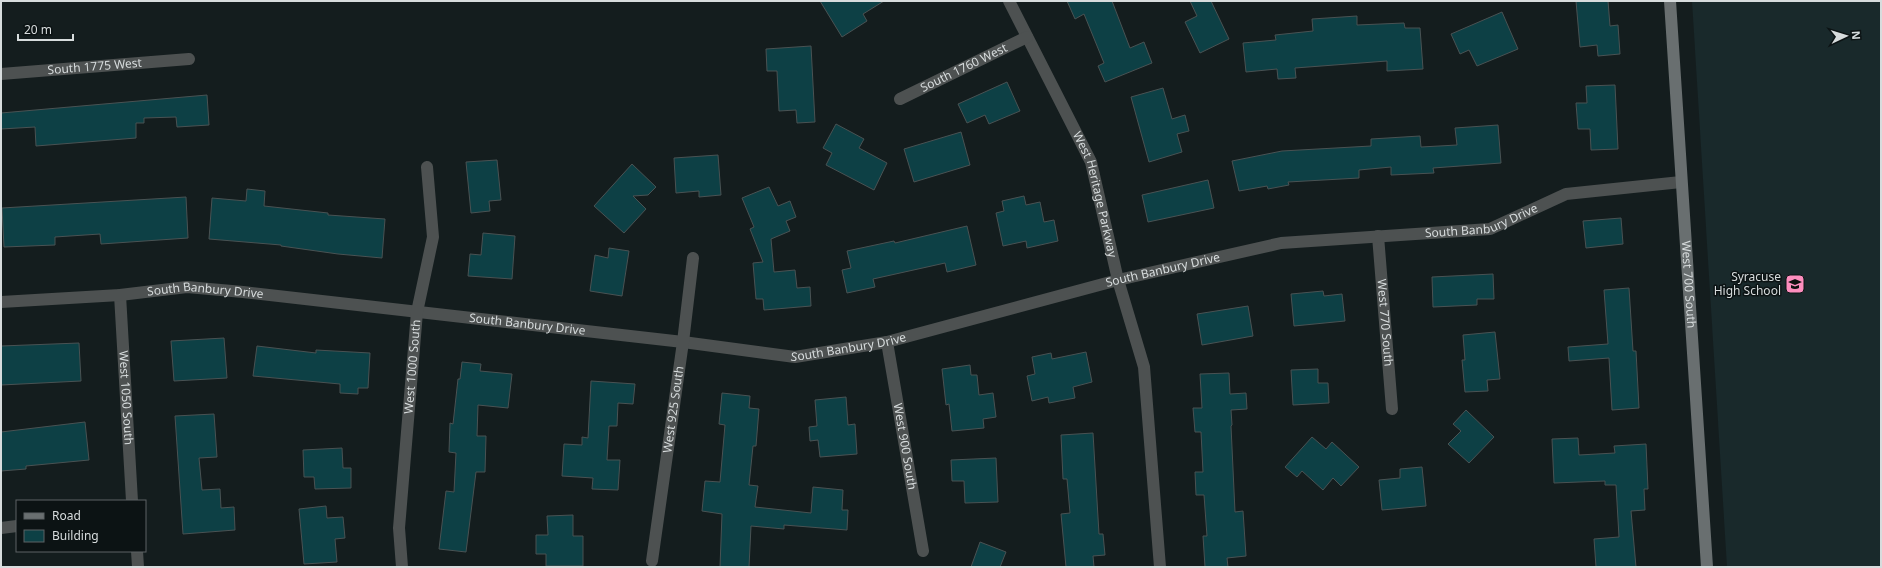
<svg xmlns="http://www.w3.org/2000/svg" width="1882" height="568" viewBox="0 0 1882 568" font-family="'Noto Sans',sans-serif">
<style>
.built{fill:#19292b}
.building{fill:#0d4045;stroke:#495253}
.lines{fill:none;stroke-linecap:round;stroke-linejoin:round}
.street{stroke:#4d5151;stroke-width:12}
.secondary{stroke:#696f70;stroke-width:12}
.labels{text-anchor:middle;stroke-width:3;stroke-linejoin:round;paint-order:stroke}
.street-label{font-size:12px;fill:#d7dcdd;stroke:#0c1314}
.poi-label{font-size:12px;fill:#d7dcdd;stroke:#0c1314;text-anchor:end}
</style>
<rect width="100%" height="100%" fill="#141d1e"/>
<polygon class="built" points="1692,1 1881,1 1881,567 1727,567"/>
<g class="building">
<polygon points="820,1 884,1 863,14 867,21 842,37"/>
<polygon points="1067,1 1112,1 1130,48 1144,42 1152,63 1105,82 1098,66 1104,63 1084,14 1075,19"/>
<polygon points="1190,1 1211,1 1229,39 1200,53 1185,22 1197,16"/>
<polygon points="1576,1 1608,1 1610,26 1618,25 1620,54 1598,56 1597,45 1580,47"/>
<polygon points="1502,12 1518,49 1477,66 1469,50 1460,54 1451,34"/>
<polygon points="1357,16 1357,25 1404,23 1405,28 1420,28 1423,69 1387,71 1387,61 1295,68 1296,78 1278,79 1277,69 1246,72 1243,43 1276,40 1275,35 1313,31 1312,19"/>
<polygon points="811,46 815,122 797,123 796,110 779,111 777,71 767,71 766,49"/>
<polygon points="1007,82 1020,111 989,124 985,115 967,123 958,104"/>
<polygon points="1615,85 1618,149 1591,150 1590,129 1578,129 1576,103 1587,103 1586,86"/>
<polygon points="1163,88 1172,119 1185,115 1189,131 1177,134 1182,152 1149,162 1131,97"/>
<polygon points="207,95 209,125 177,127 176,117 144,118 144,123 136,123 136,138 36,146 35,127 1,129 1,113"/>
<polygon points="836,124 864,139 859,148 887,163 874,190 826,165 832,153 823,148"/>
<polygon points="1498,125 1501,163 1433,168 1434,173 1391,175 1391,167 1359,170 1359,178 1288,182 1289,185 1268,189 1267,186 1239,191 1232,161 1282,151 1371,146 1371,139 1420,136 1421,147 1457,145 1455,128"/>
<polygon points="961,132 970,165 914,182 904,149"/>
<polygon points="718,155 721,195 699,197 699,191 676,193 674,158"/>
<polygon points="497,160 501,200 489,201 490,211 471,213 466,162"/>
<polygon points="632,164 656,187 648,195 633,196 646,209 624,233 594,206"/>
<polygon points="1208,180 1214,208 1148,222 1142,195"/>
<polygon points="769,187 778,206 790,201 796,217 786,221 790,231 771,239 774,272 795,270 797,288 810,287 811,306 764,310 763,299 756,299 753,263 763,262 750,229 754,227 742,198"/>
<polygon points="247,189 265,191 264,206 328,213 328,215 385,219 382,258 338,254 281,246 281,245 209,239 212,198 246,201"/>
<polygon points="1024,196 1026,205 1040,202 1044,222 1054,220 1058,241 1027,248 1026,241 1003,246 996,213 1004,211 1002,201"/>
<polygon points="186,197 188,238 101,244 100,234 55,237 55,245 4,247 2,208"/>
<polygon points="1621,218 1623,244 1586,248 1583,221"/>
<polygon points="967,226 976,265 947,272 945,263 873,279 875,287 847,293 842,270 851,268 847,251 894,241 895,243"/>
<polygon points="483,233 515,236 512,279 468,276 470,254 481,255"/>
<polygon points="609,248 629,251 622,296 590,291 595,255 608,258"/>
<polygon points="1493,274 1494,299 1477,299 1477,305 1433,307 1432,277"/>
<polygon points="1629,288 1633,351 1636,351 1639,408 1612,410 1609,358 1569,361 1568,347 1608,344 1604,290"/>
<polygon points="1323,291 1324,296 1342,294 1345,321 1294,326 1291,294"/>
<polygon points="1248,306 1253,336 1202,345 1197,314"/>
<polygon points="1495,332 1500,379 1487,380 1488,391 1465,392 1462,360 1465,360 1463,335"/>
<polygon points="224,338 227,378 174,381 171,341"/>
<polygon points="79,343 81,381 1,385 1,346"/>
<polygon points="257,346 316,353 316,350 370,353 368,388 358,388 358,394 340,393 340,384 253,376"/>
<polygon points="1086,352 1092,382 1073,387 1075,398 1049,403 1048,397 1032,401 1027,376 1035,374 1032,357 1051,353 1052,359"/>
<polygon points="462,362 481,364 480,371 512,374 508,408 478,405 477,436 486,436 485,472 476,472 466,552 439,549 446,491 454,492 456,453 449,452 450,423 453,424 458,379 460,379"/>
<polygon points="970,365 971,375 977,375 979,395 993,393 996,417 983,419 984,428 952,431 949,404 946,405 942,369"/>
<polygon points="1318,369 1318,383 1328,383 1329,403 1293,405 1291,370"/>
<polygon points="1229,373 1230,394 1246,393 1247,409 1231,410 1232,425 1231,426 1235,512 1243,511 1246,556 1227,558 1228,567 1205,567 1203,536 1207,536 1204,495 1196,495 1195,472 1203,472 1201,432 1195,432 1193,408 1202,408 1200,374"/>
<polygon points="591,381 635,384 633,404 618,403 617,426 609,426 607,460 620,460 618,490 592,489 593,478 562,476 564,444 582,445 582,437 588,438"/>
<polygon points="722,393 750,396 749,408 759,409 756,446 753,446 749,485 758,486 755,507 811,513 813,487 843,490 842,510 848,510 847,530 784,525 784,529 751,526 749,567 720,567 722,514 702,511 705,481 720,482 725,425 719,424"/>
<polygon points="846,397 848,425 855,424 857,454 820,457 818,440 810,441 809,427 817,426 815,400"/>
<polygon points="1466,410 1494,437 1469,463 1448,444 1461,431 1453,424"/>
<polygon points="214,414 217,457 199,458 202,490 220,489 221,508 234,507 235,530 183,534 175,416"/>
<polygon points="85,422 89,460 26,466 26,469 1,471 1,432"/>
<polygon points="1093,433 1099,534 1103,534 1105,555 1093,556 1094,567 1066,567 1061,514 1070,513 1067,479 1063,479 1061,435"/>
<polygon points="1312,437 1326,449 1332,442 1359,467 1341,486 1333,478 1323,490 1302,471 1297,477 1285,467"/>
<polygon points="1578,438 1579,455 1615,453 1614,446 1646,444 1648,489 1644,489 1645,510 1631,511 1636,567 1596,567 1594,539 1619,537 1616,485 1605,485 1605,481 1554,483 1552,439"/>
<polygon points="342,448 343,468 351,468 351,488 315,489 314,477 304,477 303,450"/>
<polygon points="996,458 998,502 965,503 964,481 952,481 951,460"/>
<polygon points="1422,467 1426,506 1382,510 1379,480 1400,478 1400,469"/>
<polygon points="326,506 327,518 343,517 345,538 335,539 337,562 304,564 299,509"/>
<polygon points="573,515 573,536 583,536 583,566 546,566 546,554 536,554 536,535 548,535 547,516"/>
<polygon points="980,542 1006,552 1000,567 971,567"/>
</g>
<g class="lines">
<g class="street">
<path id="s1" d="M1009 1 1091 162 1118 280 1144 367 1160 567"/>
<path id="s2" d="M1 74 189 59"/>
<path id="s3" d="M900 99 1027 37"/>
<path id="s4" d="M1378 236 1392 409"/>
<path id="s5" d="M120 295 132 501"/>
<path id="s6" d="M1 302 120 295 187 287 243 292 683 342 795 357 887 342 1118 280 1281 243 1490 229 1566 194 1681 182"/>
<path id="s7" d="M887 342 923 551"/>
<polyline points="1,528 17,526"/>
<polyline points="137,551 138,567"/>
<path id="s8" d="M652 561 683 342 693 258"/>
<path id="s9" d="M402 567 399 528 417 312 433 237 427 167"/>
</g>
<path class="secondary" id="s10" d="M1670 1 1707 567"/>
</g>
<defs>
<symbol id="school-square" viewBox="-11 -11 22 22"><rect x="-9" y="-9" width="18" height="18" rx="4" fill="#fd8ebe" stroke="#0c1314"/><path d="M0-5L7-2L0 1L-7-2ZM-4 1L0 2.5L4 1V4Q0 6-4 4Z" fill="#111"/></symbol>
</defs>
<g fill-rule="evenodd">
<use href="#school-square" x="1784" y="273" width="22" height="22"/>
</g>
<g class="labels">
<g class="street-label">
<text dy="4" stroke="none"><textPath href="#s2" startOffset="94">South 1775 West</textPath></text>
<text dy="4" stroke="none"><textPath href="#s3" startOffset="71">South 1760 West</textPath></text>
<text dy="4" stroke="none"><textPath href="#s1" startOffset="213">West Heritage Parkway</textPath></text>
<text dy="4" stroke="none"><textPath href="#s6" startOffset="1501">South Banbury Drive</textPath></text>
<text dy="4" stroke="none"><textPath href="#s6" startOffset="1177">South Banbury Drive</textPath></text>
<text dy="4" stroke="none"><textPath href="#s10" startOffset="284">West 700 South</textPath></text>
<text dy="4" stroke="none"><textPath href="#s6" startOffset="205">South Banbury Drive</textPath></text>
<text dy="4" stroke="none"><textPath href="#s4" startOffset="87">West 770 South</textPath></text>
<text dy="4" stroke="none"><textPath href="#s6" startOffset="529">South Banbury Drive</textPath></text>
<text dy="4" stroke="none"><textPath href="#s6" startOffset="853">South Banbury Drive</textPath></text>
<text dy="4" stroke="none"><textPath href="#s9" startOffset="201">West 1000 South</textPath></text>
<text dy="4" stroke="none"><textPath href="#s5" startOffset="103">West 1050 South</textPath></text>
<text dy="4" stroke="none"><textPath href="#s8" startOffset="153">West 925 South</textPath></text>
<text dy="4" stroke="none"><textPath href="#s7" startOffset="106">West 900 South</textPath></text>
</g>
<g class="poi-label">
<text x="1781" y="281">Syracuse<tspan x="1781" dy="14">High School</tspan></text>
</g>
</g>
<rect width="1882" height="568" fill="none" stroke="#d7dcdd" stroke-width="4"/>
<rect x="16" y="500" width="130" height="52" fill="#0c1314" stroke="#5d6364"/>
<rect x="24" y="513" width="20" height="6" fill="#696f70" stroke="#5d6364"/>
<text x="52" y="520" font-size="12" fill="#d7dcdd">Road</text>
<rect x="24" y="530" width="20" height="12" fill="#0d4045" stroke="#5d6364"/>
<text x="52" y="540" font-size="12" fill="#d7dcdd">Building</text>
<g transform="translate(1846 36) rotate(86)" stroke="#0c1314" stroke-width="3" paint-order="stroke">
<path d="M0-3L7 15L0 10L-7 15Z" fill="#d7dcdd"/>
<text y="-6" font-size="11" font-weight="bold" text-anchor="middle" fill="#d7dcdd">N</text>
</g>
<path d="M18 34v6h55v-6" fill="none" stroke="#d7dcdd" stroke-width="2"/>
<text x="24" y="34" font-size="12" fill="#d7dcdd" stroke="#0c1314" stroke-width="3" paint-order="stroke">20 m</text>
</svg>
